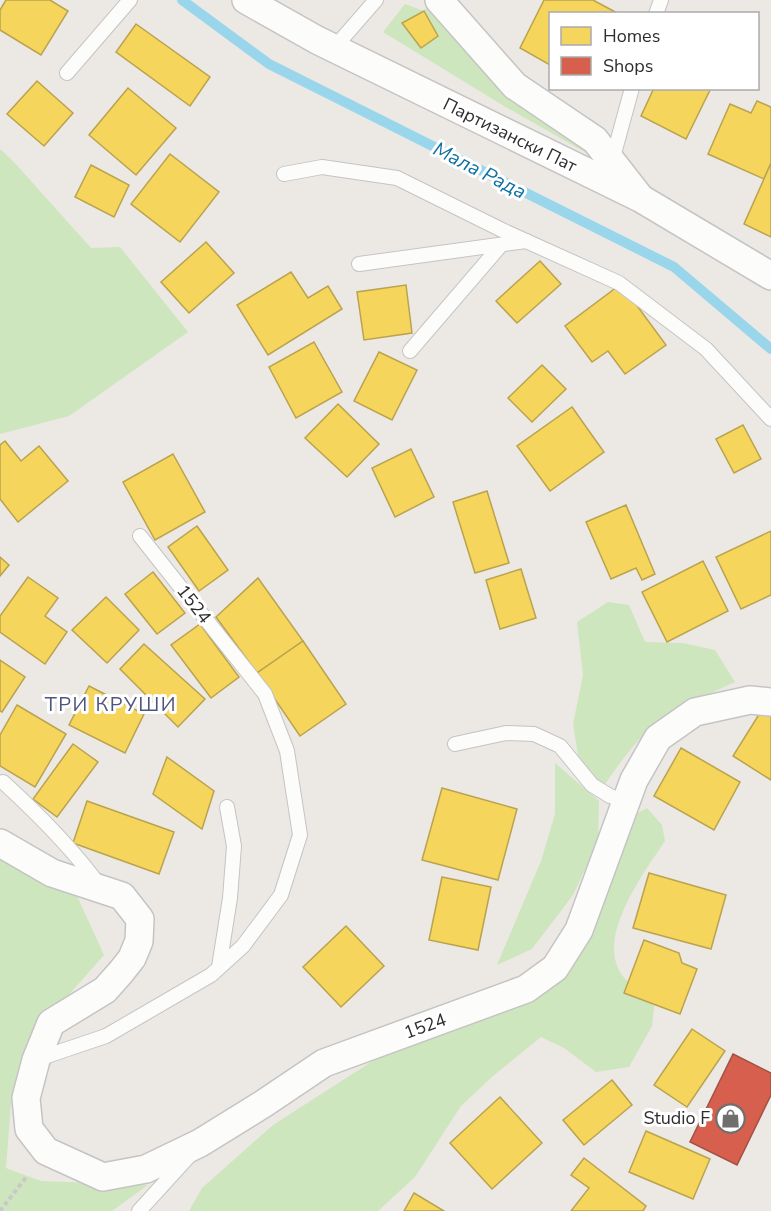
<svg xmlns="http://www.w3.org/2000/svg" width="771" height="1211" viewBox="0 0 771 1211" font-family="'Nunito Sans',sans-serif">
<style>
.green{fill:#cee6be}
.homes{fill:#f6d55c;stroke:#baa34e;stroke-width:1.5}
.shops{fill:#d6604d;stroke:#a45144;stroke-width:1.5}
.lines{fill:none;stroke-linecap:round;stroke-linejoin:round}
.stream{stroke:#99d6ec;stroke-width:10}
.service-casing{stroke:#c5c4c5;stroke-width:16}
.minor-casing{stroke:#c5c4c5;stroke-width:30}
.path{stroke:#c9c9c8;stroke-width:4;stroke-dasharray:4.5 3;stroke-linecap:butt}
.service{stroke:#fcfcfb;stroke-width:14}
.minor{stroke:#fcfcfb;stroke-width:27}
.labels{text-anchor:middle;stroke-width:6;stroke-linejoin:round;paint-order:stroke}
.street-label{font-size:18px;fill:#2e2e2e;stroke:#fff}
.poi-label{font-size:18px;fill:#2e2e2e;stroke:#fff;text-anchor:end}
.water-label{font-size:20px;font-style:italic;fill:#0d6fa3;stroke:#fff}
.neighbourhood-label{font-size:20px;letter-spacing:1.5px;fill:#4d5680;stroke:#fff}
</style>
<rect width="100%" height="100%" fill="#ece8e4"/>
<g class="green">
<polygon points="432,0 602,162 504,106 383,32 405,4 424,11"/>
<polygon points="0,149 13,161 91,248 120,247 188,332 69,416 0,434"/>
<path d="M608 602 629 605 645 642 683 643 715 650 735 682C710 694 672 708 653 726 633 744 618 765 603 787L579 761 573 724 583 675 577 622Z"/>
<polygon points="555,763 599,801 598,842 573,895 532,949 497,965 541,861 555,814"/>
<path d="M647 808 662 825 665 841C644 873 595 937 622 975 629 985 645 993 655 1000L652 1026 629 1067 596 1072 564 1048 541 1037 493 1076 461 1106 415 1177 378 1211H189L202 1188 273 1125 382 1055 589 938 638 813Z"/>
<polygon points="0,854 77,896 104,955 27,1042 11,1103 6,1168 41,1181 148,1185 112,1211 0,1211"/>
</g>
<g class="homes">
<polygon points="6,0 50,0 68,11 41,55 0,30 0,10"/>
<polygon points="544,0 593,0 619,14 550,14 550,65 520,48"/>
<polygon points="424,11 438,36 421,48 402,23"/>
<polygon points="136,24 210,77 190,106 116,52"/>
<polygon points="37,81 73,113 44,146 7,114"/>
<polygon points="128,88 176,128 136,175 89,135"/>
<polygon points="654,88 711,88 686,139 641,116"/>
<polygon points="757,101 771,107 771,163 764,179 708,154 730,104 751,113"/>
<polygon points="170,154 219,192 180,242 131,204"/>
<polygon points="771,163 771,237 744,224"/>
<polygon points="91,165 129,185 114,217 75,197"/>
<polygon points="206,242 234,273 189,313 161,282"/>
<polygon points="540,261 561,284 517,323 496,301"/>
<polygon points="291,272 308,298 328,286 342,309 268,355 237,305"/>
<polygon points="621,284 666,345 625,374 608,351 592,362 565,326"/>
<polygon points="406,285 412,333 364,340 357,292"/>
<polygon points="314,342 342,392 296,418 269,367"/>
<polygon points="379,352 417,370 392,420 354,401"/>
<polygon points="542,365 566,389 532,422 508,398"/>
<polygon points="338,404 379,444 347,477 305,438"/>
<polygon points="572,407 604,452 550,491 517,446"/>
<polygon points="743,425 761,459 734,473 716,439"/>
<polygon points="5,441 21,461 39,446 68,481 18,522 0,499 0,445"/>
<polygon points="411,449 434,497 395,517 372,468"/>
<polygon points="173,454 205,512 155,540 123,482"/>
<polygon points="487,491 509,563 475,573 453,502"/>
<polygon points="626,505 655,574 642,580 636,568 611,579 586,522"/>
<polygon points="197,526 228,570 199,591 168,547"/>
<polygon points="771,531 771,595 741,609 716,557"/>
<polygon points="0,557 9,565 0,576"/>
<polygon points="703,561 728,611 667,642 642,592"/>
<polygon points="521,569 536,618 500,629 486,580"/>
<polygon points="153,572 185,613 157,634 125,594"/>
<polygon points="28,577 58,598 45,616 67,632 45,664 0,632 0,616"/>
<polygon points="258,578 303,641 257,673 216,617"/>
<polygon points="106,597 139,630 107,663 72,630"/>
<polygon points="200,624 239,677 211,698 171,645"/>
<polygon points="303,641 346,704 300,736 257,673"/>
<polygon points="144,644 205,699 178,727 120,669"/>
<polygon points="0,660 25,677 2,712 0,711"/>
<polygon points="89,686 144,714 125,753 69,725"/>
<polygon points="17,705 66,734 35,787 0,766 0,735"/>
<polygon points="763,708 771,712 771,780 733,756"/>
<polygon points="73,744 98,762 57,817 33,799"/>
<polygon points="681,748 740,782 714,830 654,796"/>
<polygon points="167,757 214,791 202,829 153,794"/>
<polygon points="442,788 517,809 498,880 422,860"/>
<polygon points="87,801 174,832 159,874 73,843"/>
<polygon points="649,873 726,895 711,949 633,928"/>
<polygon points="442,877 491,887 478,950 429,940"/>
<polygon points="346,926 384,966 341,1007 303,967"/>
<polygon points="644,940 679,953 682,963 697,969 680,1014 624,993"/>
<polygon points="692,1029 725,1051 687,1107 654,1085"/>
<polygon points="612,1080 632,1105 584,1145 563,1120"/>
<polygon points="500,1097 542,1143 492,1189 450,1143"/>
<polygon points="646,1131 710,1159 693,1199 629,1172"/>
<polygon points="584,1158 646,1206 643,1211 571,1211 589,1188 571,1175"/>
<polygon points="414,1193 444,1211 404,1211"/>
</g>
<polygon class="shops" points="733,1054 771,1073 771,1095 737,1165 690,1142"/>
<g class="lines">
<polyline class="stream" points="182,0 269,64 674,267 771,349"/>
<defs>
<g id="service">
<polyline points="656,14 661,0"/>
<polyline points="334,48 376,0"/>
<polyline points="67,73 130,0"/>
<polyline points="612,161 632,88"/>
<polyline points="284,174 322,167 397,178 504,231 619,283 706,349 771,419"/>
<polyline points="359,264 526,241"/>
<polyline points="410,351 501,245"/>
<polyline points="455,744 506,733 534,734 560,746 592,785 610,796 627,802"/>
<path d="M3 782C38 814 71 847 99 885"/>
<polyline points="219,967 230,898 234,846 227,807"/>
<polyline points="38,1059 106,1036 211,975 243,946 281,895 300,835 287,751 265,694 140,536"/>
<polyline points="139,1211 189,1156"/>
</g>
<g id="minor">
<polyline points="246,0 317,40 640,198 771,276"/>
<polyline points="439,0 515,86 595,140 638,195"/>
<polyline points="0,843 52,873 122,896 140,919 139,941 132,958 121,972 105,990 51,1023 36,1060 26,1098 29,1129 46,1151 103,1177 146,1169 200,1143 263,1104 324,1063 526,989 555,968 579,930 634,780 658,738 695,712 750,700 771,702"/>
</g>
</defs>
<use href="#service" class="service-casing"/>
<use href="#minor" class="minor-casing"/>
<polyline class="path" points="0,1211 27,1176"/>
<use href="#service" class="service"/>
<use href="#minor" class="minor"/>
</g>
<defs>
<symbol id="shop-ring" viewBox="-11 -11 22 22"><circle r="9.5" fill="#fff" stroke="#706f6e" stroke-width="1.5"/><path d="M-5-2.5h2.3a2.7 3.5 0 0 1 5.4 0H5L5.5 6h-11ZM-1.5-2.5h3a1.5 2.3 0 0 0-3 0Z" fill="#706f6e"/></symbol>
</defs>
<g fill-rule="evenodd">
<use href="#shop-ring" x="714" y="1102" width="33" height="33"/>
</g>
<g class="labels">
<g class="street-label">
<text transform="translate(510 135) rotate(26)" y="6">Партизански Пат</text>
<text transform="translate(194 604) rotate(52)" y="6">1524</text>
<text transform="translate(425 1026) rotate(-20)" y="6">1524</text>
</g>
<g class="poi-label">
<text x="710" y="1124">Studio F</text>
</g>
<g class="water-label">
<text transform="translate(480 170) rotate(27)" y="7">Мала Рада</text>
</g>
<g class="neighbourhood-label">
<text x="111" y="711">ТРИ КРУШИ</text>
</g>
</g>
<rect x="549" y="12" width="210" height="78" fill="#ffffff" stroke="#ababab" stroke-width="1.5"/>
<rect x="561" y="27" width="30" height="18" fill="#f6d55c" stroke="#ababab" stroke-width="1.5"/>
<text x="603" y="42" font-size="18" fill="#2e2e2e">Homes</text>
<rect x="561" y="57" width="30" height="18" fill="#d6604d" stroke="#ababab" stroke-width="1.5"/>
<text x="603" y="72" font-size="18" fill="#2e2e2e">Shops</text>
</svg>
